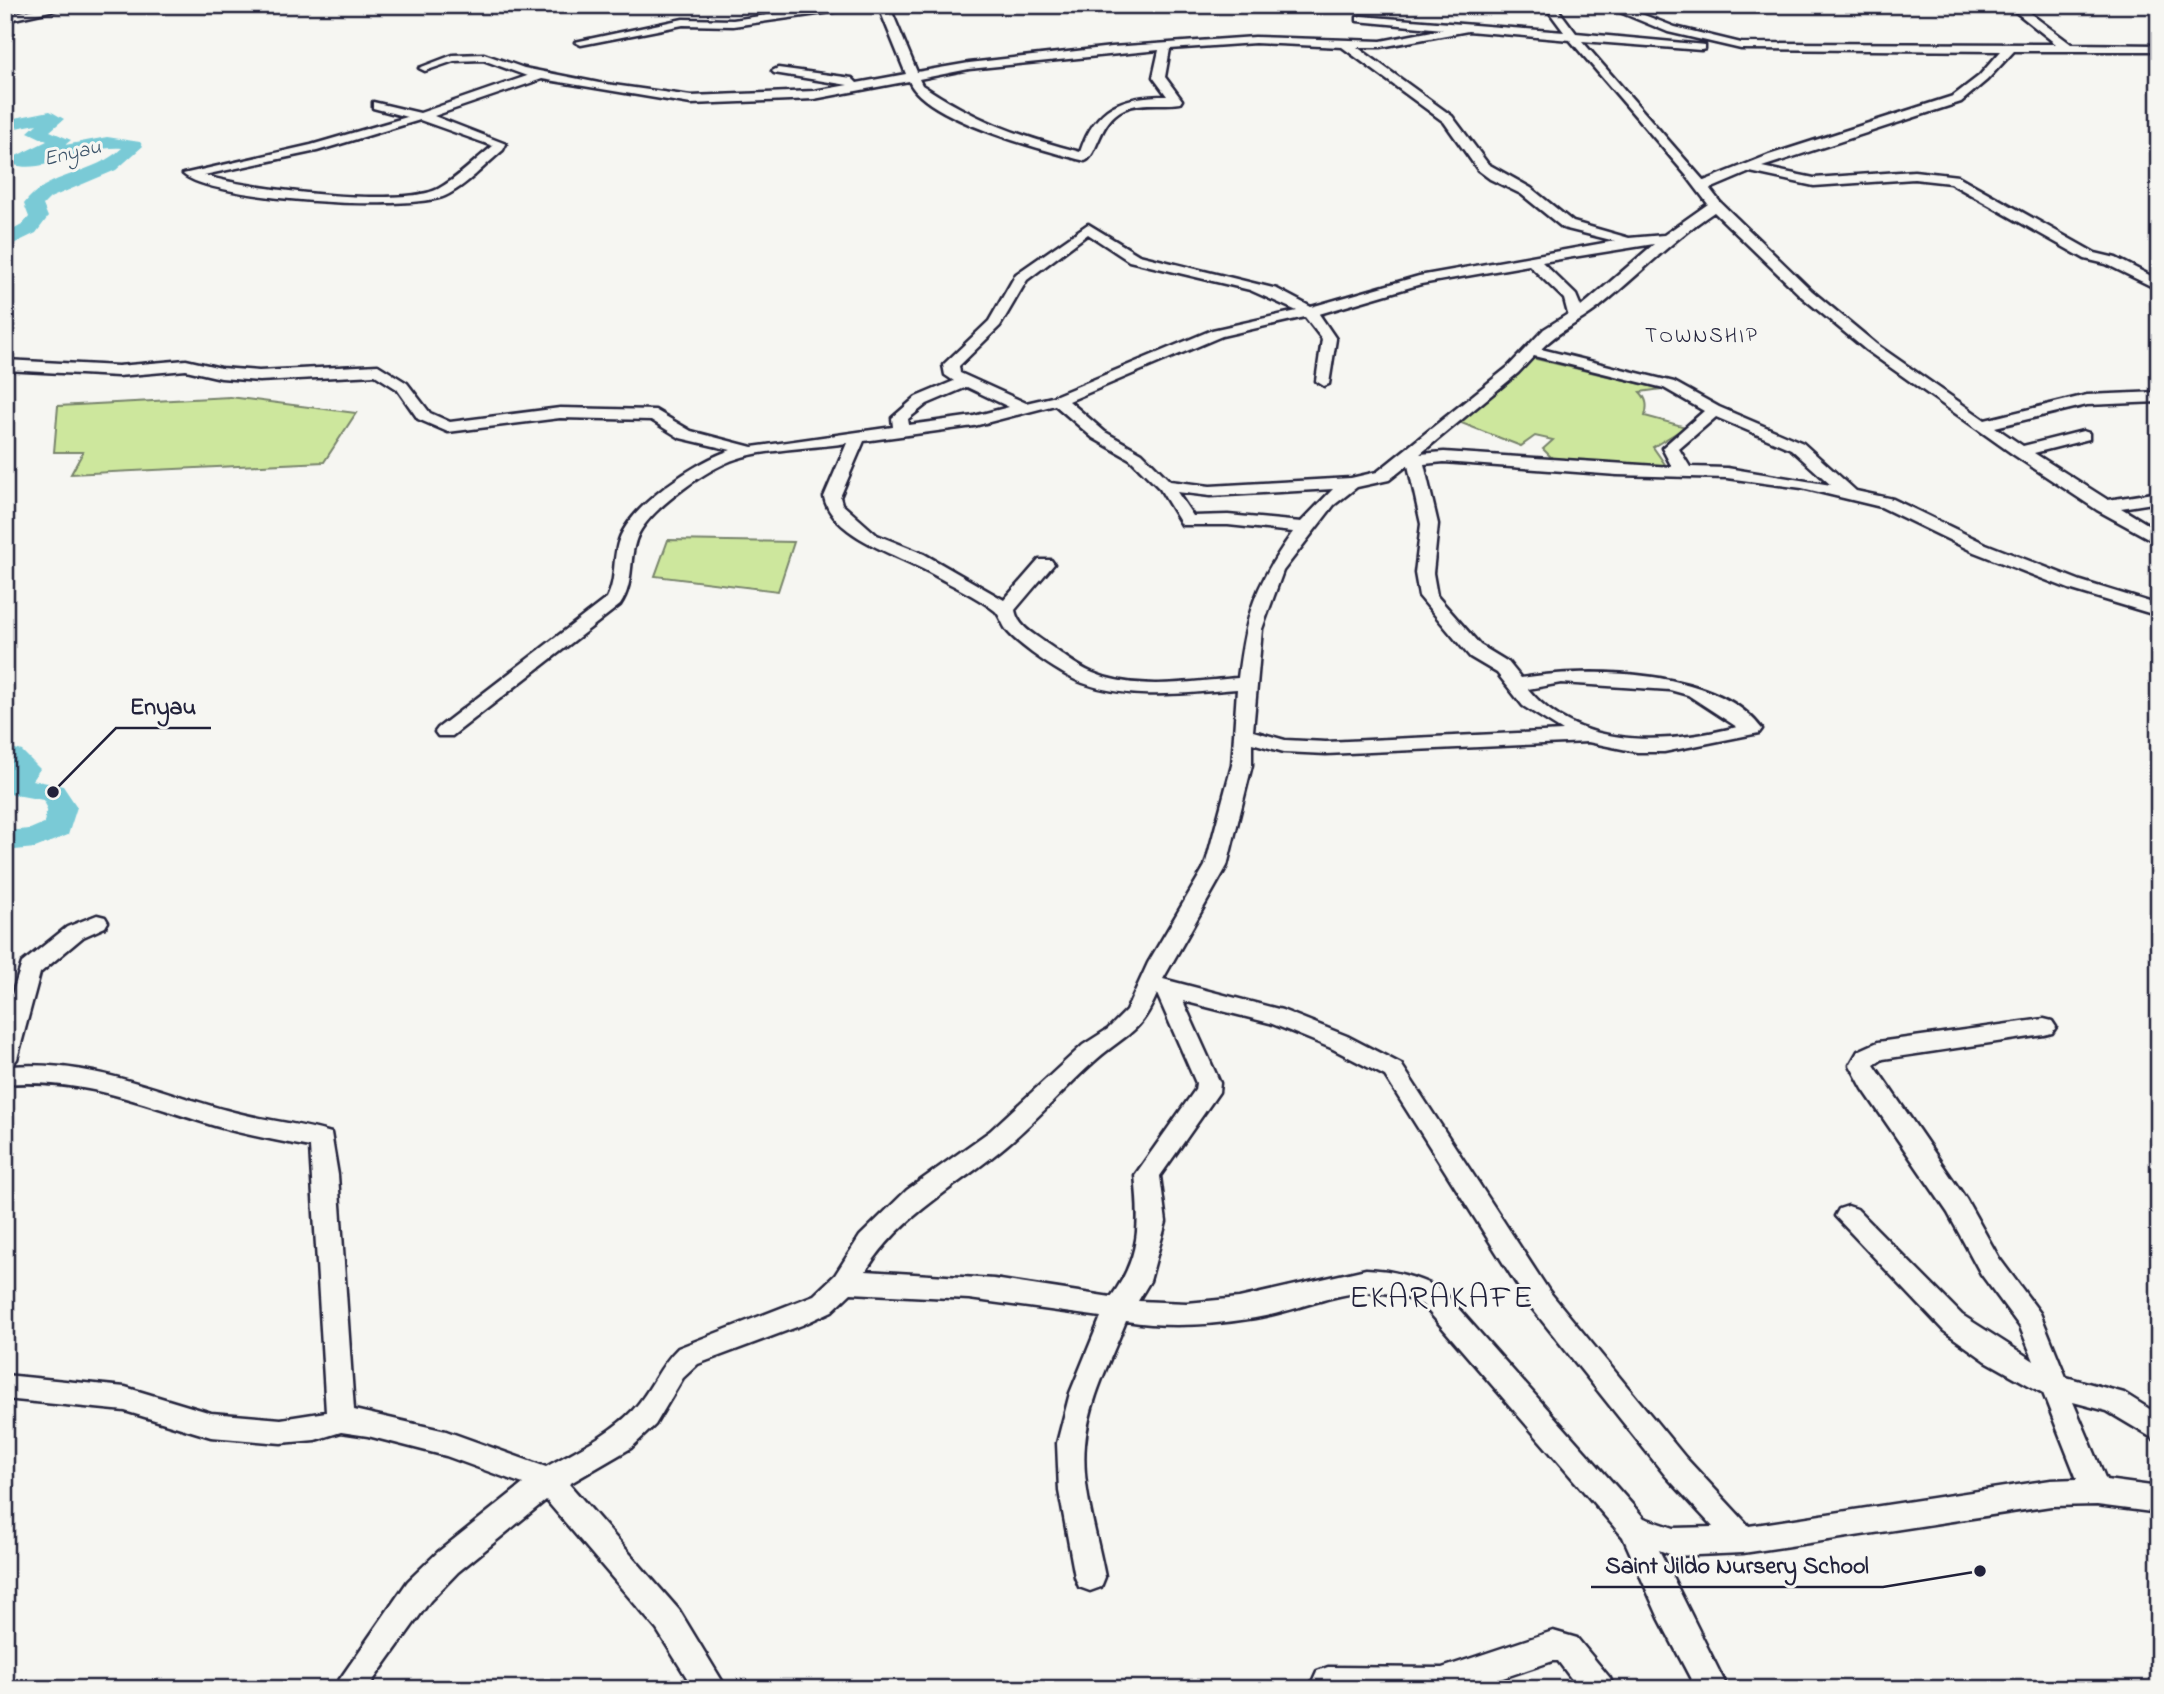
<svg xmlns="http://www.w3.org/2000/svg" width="2164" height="1694" viewBox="0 0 2164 1694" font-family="'Indie Flower',sans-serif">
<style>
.green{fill:#cde79d;stroke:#78846c;stroke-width:2}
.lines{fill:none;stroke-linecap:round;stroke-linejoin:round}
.river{fill:#7acad6;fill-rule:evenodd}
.minor-casing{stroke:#22223b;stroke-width:5}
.minor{fill:#f6f6f2;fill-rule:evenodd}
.labels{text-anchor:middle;stroke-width:6;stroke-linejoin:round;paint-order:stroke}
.far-water-label{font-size:21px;font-style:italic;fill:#3c546a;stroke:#f6f6f2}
.far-quarter-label{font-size:21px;letter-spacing:2px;fill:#22223b;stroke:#f6f6f2}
.near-quarter-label{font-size:32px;letter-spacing:2px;fill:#22223b;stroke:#f6f6f2}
.leader{fill:none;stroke:#22223b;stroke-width:2.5}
.callout-dot{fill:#22223b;stroke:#f6f6f2;stroke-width:2.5}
.callout-label{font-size:24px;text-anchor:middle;font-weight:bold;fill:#22223b;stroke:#f6f6f2;stroke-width:6;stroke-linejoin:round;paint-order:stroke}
</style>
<rect width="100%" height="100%" fill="#f6f6f2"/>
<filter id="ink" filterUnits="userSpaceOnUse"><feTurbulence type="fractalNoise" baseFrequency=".0143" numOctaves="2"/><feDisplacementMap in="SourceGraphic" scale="14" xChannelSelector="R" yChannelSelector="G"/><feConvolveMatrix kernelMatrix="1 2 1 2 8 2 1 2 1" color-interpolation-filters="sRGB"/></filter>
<g filter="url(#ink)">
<g class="green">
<path d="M1532 358 1662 389 1640 392C1647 399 1648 406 1645 416L1686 427 1653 447 1669 470 1546 459 1551 457 1543 449 1553 440 1535 436 1521 446 1456 421Z"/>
<polygon points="230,397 356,413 324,462 71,474 83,452 54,452 58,406"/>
<polygon points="668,540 794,542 778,591 655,576"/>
</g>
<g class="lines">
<g class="river">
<path d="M50 111 64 119 50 131 71 140 65 145 107 137 140 142 143 146 116 170 50 198 43 205 48 217 36 233 5 248V234L22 225 29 217 24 204C47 172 94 175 122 148 85 145 46 174 14 165L11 161 14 157 47 141 28 132 37 124 5 130V120Z"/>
<polygon points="12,748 22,751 40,769 32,780 63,786 77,807 68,835 35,848 5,851 5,831 30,829 44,823 47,807 43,800 5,793 5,776 10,770 5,767 5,749"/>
</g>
<defs>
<g id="minor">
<polygon points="54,5 77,5 5,21 5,15"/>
<path d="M835 5H889L917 72 969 63 1112 47 1255 37 1381 41 1443 29 1357 21V17L1361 16 1564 32 1544 5H1555L1576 33 1705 45V49L1701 50 1582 41 1704 181 1769 155 1953 96 1979 76 2001 51 1741 49 1668 32 1603 5H1618L1675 27 1741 43 2056 44 2007 5H2019L2071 44 2159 45V51H2014L1987 80 1961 102 1762 167 1814 178 1914 171 1958 176 2095 253 2116 258 2159 280V290L2106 264 2085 259 1950 183 1914 179 1814 186 1750 172 1710 189 1720 202 1812 291 1876 344 1985 420 2087 395 2159 392V402L2087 405 1995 427 2023 446 2083 431 2089 433V439L2034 453 2108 500 2159 492V502L2121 508 2159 531V544L2097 510 2014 455 1866 350 1802 297 1714 212C1672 240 1638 276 1598 308 1579 323 1558 331 1541 349L1674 382 1719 407 1803 443 1856 491 1893 499 1986 544 2081 581 2159 605V616L2069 589 1974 552 1881 507 1802 488 1727 478 1617 475 1444 462 1424 464 1438 524 1433 573 1437 596 1480 645 1508 662 1521 678C1587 667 1718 668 1762 729L1759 733 1664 752H1637L1588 742 1326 754 1284 752 1252 743V765L1227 866 1163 979 1282 1010 1347 1036 1401 1064 1549 1291 1685 1457 1749 1526 2051 1480 2077 1479 2043 1393 1986 1361 1944 1331 1835 1216 1839 1209 1848 1206 1857 1209 1962 1315 2034 1361 2020 1327 1981 1274 1948 1213 1863 1089 1850 1065 1858 1051 1878 1042 2044 1019 2052 1021 2056 1027 2052 1033 2044 1035 1883 1059 1874 1065 1966 1199 1999 1258 2040 1313 2066 1377 2124 1393 2159 1415V1442L2107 1411 2073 1402 2106 1480 2159 1487V1513L2097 1505 2051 1506 1743 1553 1674 1556 1659 1550 1728 1689H1696L1659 1618 1623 1537 1423 1305C1361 1274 1316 1308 1255 1318 1213 1325 1168 1328 1126 1321 1110 1361 1089 1401 1085 1444 1081 1488 1097 1534 1105 1577L1101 1587 1090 1591 1079 1587 1075 1577 1059 1491 1057 1443 1070 1393 1101 1317 969 1299 851 1293 832 1311 802 1325 698 1364 683 1378 655 1425 631 1448 569 1484 679 1610 727 1689H694L657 1630 546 1500 458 1572 430 1601 367 1689H333L408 1581 438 1552 523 1484 446 1456 368 1436 341 1432 315 1440 281 1443 211 1437 125 1411 5 1399V1375L125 1387 211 1413 281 1419 326 1412 310 1147C278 1141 246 1135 215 1126 142 1104 84 1078 5 1084V1017L22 963 67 927 97 915 105 917 108 922 105 927 83 937 40 973 17 1059 11 1066C88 1060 153 1090 226 1110 260 1120 297 1123 331 1133L338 1175 354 1410 446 1431 546 1467C576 1450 609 1435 633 1410 651 1391 659 1366 678 1348L814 1295 835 1275 860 1236 907 1190 990 1131 1083 1045 1108 1029 1126 1011 1148 963 1205 866 1232 765 1237 689C1185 693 1132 701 1083 683 1063 676 1021 647 1008 632 1002 625 1000 614 994 610 976 596 953 586 934 575 902 556 832 537 824 497L847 443C815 448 765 449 736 459 708 468 653 507 639 533 627 556 636 582 620 605L452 736H438L435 732 438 728 607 598C617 579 612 559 619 540 631 505 697 461 731 450L680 438 651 420 560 418 448 432 418 419 397 389 375 375 259 381 221 378 186 370 118 376 5 370V360L118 366 186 360 221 368 259 371 378 365 407 383 430 413 450 422 560 408 655 410 691 431 752 447 893 427 892 418 916 397 954 381 945 375 943 365 989 321 1016 274 1088 224 1139 255 1277 289 1311 307 1419 276 1615 241 1563 228 1521 194 1490 179 1478 170 1444 122 1342 47 1255 43 1170 49 1165 77 1182 100 1180 103C1162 106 1142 101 1124 109 1098 121 1098 156 1085 161 1046 151 924 119 909 81L814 99 691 104 542 79 434 116 506 144 503 150C486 164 465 187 445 196 408 212 211 200 183 174L311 145 407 117 373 108V102L420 113 527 76 483 60 454 61 425 71 419 68 453 55 484 54 524 68 599 83 691 96 814 91 848 85 774 73 772 71 778 68 852 78 857 83 906 74 880 10 839 11 733 26 683 25 581 45 575 42 683 19 733 20ZM1468 31 1570 40 1686 175 1708 204 1664 235 1629 238 1573 222 1531 188 1488 164 1452 116 1357 47H1381ZM1159 50 1153 77 1167 96C1121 96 1096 106 1080 152 1019 136 976 121 922 85L919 79 969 69ZM420 120 493 146C476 159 457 179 438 189 401 208 244 189 204 175L317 151ZM1088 234 1129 261 1250 290 1297 311 1212 330 1052 397 1026 403 960 373 959 366 1000 326 1027 280ZM1654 244 1581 307 1576 295 1542 262ZM1529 265 1564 299 1568 314 1544 329 1508 367 1377 472 1351 478 1210 486 1170 481 1142 453 1105 432 1069 401 1222 336 1305 317 1322 339 1316 381 1324 386 1329 384 1336 339 1319 314 1421 284ZM1534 356 1664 388 1704 411 1662 448 1672 467 1444 452 1420 454 1518 373ZM967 387 1009 407 974 416 909 425 908 419 927 404ZM1055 405 1093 438 1130 459 1160 489 1182 525H1228L1293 532C1255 585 1246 613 1238 678 1192 681 1137 692 1093 673 1076 666 1062 654 1047 644 1034 634 1018 627 1015 610L1054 564 1051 560H1039L1004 600 924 554 877 535 842 504 840 497 864 441 974 426ZM1716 417 1791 449 1831 485 1727 468 1690 467 1679 449ZM1408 465 1421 524 1415 573 1419 596 1470 657 1497 673 1523 706 1563 731 1326 742 1285 740 1253 731 1262 629 1283 571 1334 505 1357 487 1389 480ZM1333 489 1301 522 1228 515 1193 516 1177 492 1210 496ZM1561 683 1670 690 1688 695 1737 727C1669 744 1578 751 1528 689ZM1157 994 1196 1083 1195 1090 1135 1175C1140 1223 1141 1256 1111 1297L994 1279 866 1271C901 1214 959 1186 1008 1144 1039 1118 1066 1086 1097 1059 1127 1033 1140 1034 1157 994ZM1183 1001 1270 1023 1331 1048 1385 1076 1531 1307 1665 1475 1713 1527 1674 1528 1644 1518 1441 1289C1416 1277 1394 1270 1366 1269L1239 1298 1187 1303 1138 1301 1150 1281 1166 1222 1160 1176 1219 1092 1220 1083Z"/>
<polygon points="1553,1631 1577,1638 1610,1678 1614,1689 1579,1689 1558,1661 1553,1661 1470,1689 1315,1689 1312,1682 1317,1671 1328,1667 1442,1668"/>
</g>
</defs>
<use href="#minor" class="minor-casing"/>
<use href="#minor" class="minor"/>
</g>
</g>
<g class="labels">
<g class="far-water-label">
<text transform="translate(72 152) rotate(-13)" y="7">Enyau</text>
</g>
<g class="far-quarter-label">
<text x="1702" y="342">TOWNSHIP</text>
</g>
<g class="near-quarter-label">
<text x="1442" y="1307">EKARAKAFE</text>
</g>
</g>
<path class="leader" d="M53 792L116 728H211M1980 1571L1883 1587H1591"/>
<g class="callout-dot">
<circle cx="53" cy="792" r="7"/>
<circle cx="1980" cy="1571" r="7"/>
</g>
<g class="callout-label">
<text x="163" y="714">Enyau</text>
<text x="1737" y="1573">Saint Jildo Nursery School</text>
</g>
<rect width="2164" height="1694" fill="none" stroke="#f6f6f2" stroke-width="28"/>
<rect x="14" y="14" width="2136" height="1666" fill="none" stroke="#22223b" stroke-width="2.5" filter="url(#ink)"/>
</svg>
